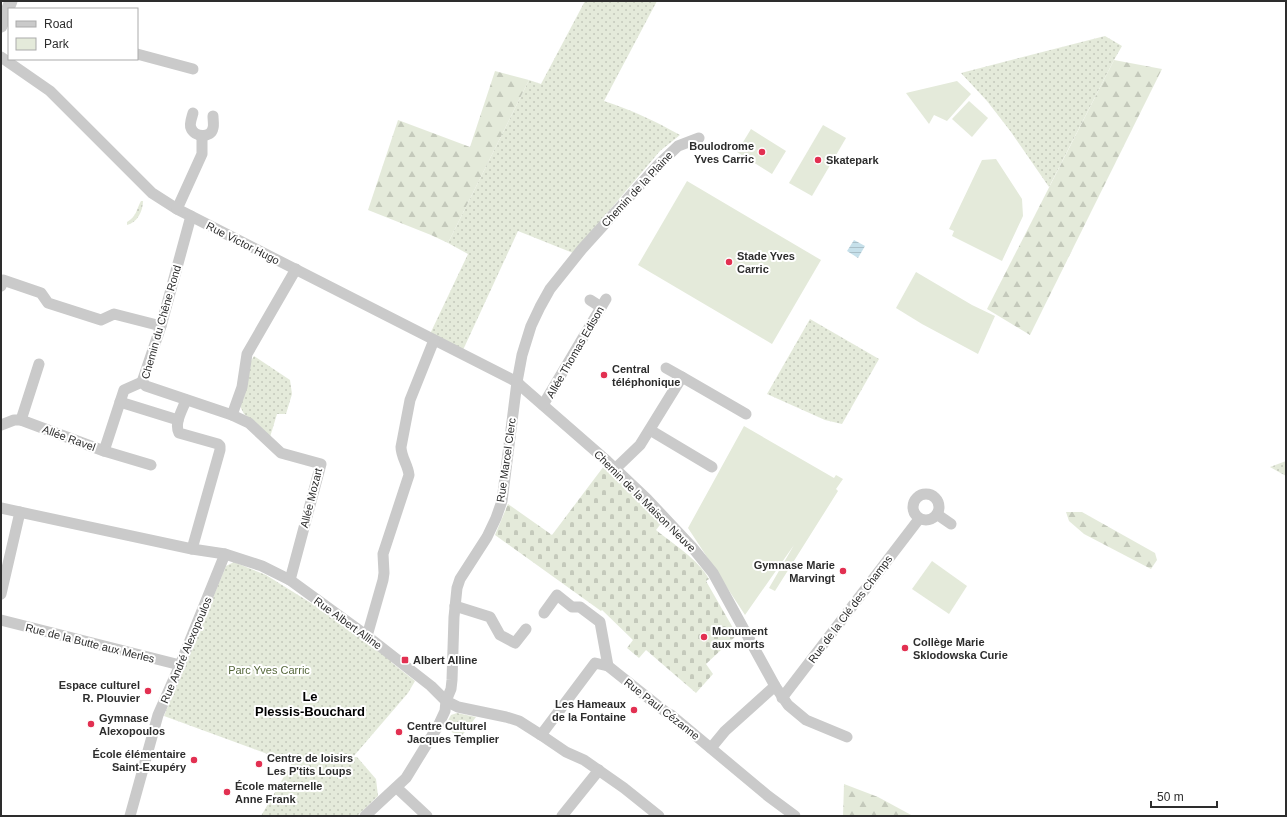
<svg xmlns="http://www.w3.org/2000/svg" width="1287" height="817" viewBox="0 0 1287 817" font-family="Arial,sans-serif">
<style>
.green{fill:url(#green-dots)}
.forest{fill:url(#forest-firs)}
.cemetery{fill:url(#cemetery-stones)}
.pitch{fill:#e4eada}
.water{fill:url(#water-rules)}
.lines{fill:none;stroke-linecap:round;stroke-linejoin:round}
.minor{stroke:#cacaca;stroke-width:11}
.tertiary{stroke:#cacaca;stroke-width:13}
.poi-dot{fill:#e23051;stroke:#fff;stroke-width:1.5}
.labels{text-anchor:middle;stroke-width:4;stroke-linejoin:round;paint-order:stroke}
.poi-label{font-size:11px;font-weight:bold;fill:#2d2d2d;stroke:#fff;text-anchor:start}
.street-label{font-size:11px;fill:#2d2d2d;stroke:#fff}
.park-label{font-size:11px;fill:#55673b;stroke:#fff}
.quarter-label{font-size:13px;font-weight:bold;fill:#000;stroke:#fff}
</style>
<defs>
<pattern id="green-dots" width="8" height="8" patternUnits="userSpaceOnUse"><rect width="8" height="8" fill="#e4eada"/><path d="M2 2h.1M6 6h.1" fill="none" stroke="#c4c9bb" stroke-width="1.8" stroke-linecap="round"/></pattern>
<pattern id="forest-firs" width="22" height="20" patternUnits="userSpaceOnUse"><rect width="22" height="20" fill="#e4eada"/><path d="M5 1l3.5 6h-7zM16 11l3.5 6h-7z" fill="#c4c9bb"/></pattern>
<pattern id="cemetery-stones" width="16" height="16" patternUnits="userSpaceOnUse"><rect width="16" height="16" fill="#e4eada"/><path d="M2 7V4a2 2 0 0 1 4 0v3zM10 15v-3a2 2 0 0 1 4 0v3z" fill="#c4c9bb"/></pattern>
<pattern id="water-rules" width="6" height="5" patternUnits="userSpaceOnUse"><rect width="6" height="5" fill="#c6e0ea"/><path d="M0 2.5h6" fill="none" stroke="#aac0c9"/></pattern>
</defs>
<rect width="100%" height="100%" fill="#fff"/>
<g class="green">
<path d="M585 1H657L604 101C632 110 655 121 680 135L660 151 573 253 518 231 463 350 430 334 468 254 448 243 529 80 541 84Z"/>
<polygon points="1105,36 1122,46 1114,60 1049,187 1011,132 987,101 961,73"/>
<path d="M141 201H143C143 211 137 223 127 225V222C137 216 136 210 141 201Z"/>
<polygon points="810,319 879,359 842,424 825,420 767,394"/>
<polygon points="254,356 290,380 292,394 286,414 277,414 270,437 253,421 244,414 240,406 251,361"/>
<polygon points="1286,461 1286,476 1270,467"/>
<polygon points="234,562 266,575 367,638 393,658 391,662 415,681 408,693 353,757 357,757 376,779 378,796 357,816 261,816 292,763 164,716 226,566"/>
<polygon points="457,713 476,717 461,737 444,728 451,715"/>
</g>
<g class="forest">
<polygon points="1114,60 1162,69 1030,335 987,309"/>
<polygon points="495,71 529,80 448,243 431,235 368,210 398,120 470,147"/>
<polygon points="1066,512 1082,512 1155,553 1157,560 1151,569 1084,534 1069,521"/>
<polygon points="844,784 878,797 913,816 843,816"/>
</g>
<path class="cemetery" d="M604 466 663 521 656 530C673 544 698 559 709 579L706 581 737 635 706 664 713 674 696 693 646 650 639 658 627 648 633 640 602 610 601 611 495 535 508 504 552 535Z"/>
<g class="pitch">
<polygon points="957,81 971,94 947,121 934,115 929,124 906,93"/>
<polygon points="969,101 988,118 972,137 952,119"/>
<polygon points="823,125 846,138 812,196 789,183"/>
<polygon points="751,129 786,151 772,174 737,152"/>
<polygon points="996,159 1022,199 1023,216 1002,261 952,236 954,231 949,229 982,160"/>
<polygon points="687,181 821,260 772,344 638,265"/>
<polygon points="916,272 972,305 995,316 978,354 922,324 896,308"/>
<polygon points="744,426 834,478 836,475 843,479 836,489 838,491 775,591 769,588 794,545 745,615 688,528"/>
<polygon points="932,561 967,586 949,614 912,589"/>
</g>
<polygon class="water" points="854,240 865,246 858,258 847,251"/>
<g class="lines">
<g class="minor">
<polyline points="137,54 193,69"/>
<polyline points="1,57 50,91 152,193 177,209 517,382 521,386 607,461 647,499 692,547 713,573 775,686 788,705 806,720 847,737"/>
<path d="M193 113C192 117 189 124 191 128 194 137 211 139 213 128 214 125 213 120 213 116"/>
<polyline points="177,209 202,154 202,136"/>
<polyline points="191,216 161,326 142,382 146,386 232,415"/>
<polyline points="1,286 3,280 41,293 48,303 101,320 114,314 161,326"/>
<polyline points="590,300 601,307"/>
<polyline points="666,368 682,377"/>
<path d="M186 400C182 411 174 423 179 433L218 444 220 446V450L192 549"/>
<polyline points="120,402 178,420"/>
<polyline points="543,405 606,299"/>
<polyline points="21,420 39,364"/>
<polyline points="1,425 14,420 21,420 104,451 124,390 142,382"/>
<polyline points="650,430 712,467"/>
<polyline points="104,451 151,465"/>
<polyline points="615,469 640,445 682,377 746,414"/>
<circle cx="926" cy="507" r="13"/>
<polyline points="1,508 192,549 225,554 262,566 290,580 367,636 431,686 446,701 458,707 506,717 519,721 541,735 566,752 584,760 624,788 659,816"/>
<polyline points="938,515 951,524"/>
<polyline points="290,580 321,464 281,453 249,423 232,415 242,387 247,354 296,269"/>
<polyline points="1,594 20,512"/>
<polyline points="455,606 490,617 500,635 515,643 526,629"/>
<polyline points="544,613 557,595 572,607 580,607 600,622 608,666"/>
<polyline points="1,620 180,665"/>
<path d="M367 636 383 580 384 573 383 554 409 475C408 465 401 457 401 447L410 400 434 340"/>
<polyline points="782,698 919,519"/>
<polyline points="541,735 595,663 608,666 667,713 671,715 768,796 795,816"/>
<polyline points="711,748 725,731 775,686"/>
<polyline points="397,788 427,816"/>
<polyline points="130,816 158,715 180,665 225,554"/>
<polyline points="365,816 406,778 438,726 445,711 446,701 451,689 452,680 454,617 457,588 460,579 487,537 496,518 502,501 517,382 522,355 531,326 540,307 550,289 582,249 658,165 678,146 699,138"/>
<polyline points="562,816 599,770"/>
</g>
<polyline class="tertiary" points="1,26 11,1"/>
</g>
<g class="poi-dot">
<circle cx="762" cy="152" r="4"/>
<circle cx="818" cy="160" r="4"/>
<circle cx="729" cy="262" r="4"/>
<circle cx="604" cy="375" r="4"/>
<circle cx="843" cy="571" r="4"/>
<circle cx="704" cy="637" r="4"/>
<circle cx="905" cy="648" r="4"/>
<rect x="401" y="656" width="8" height="8" rx="2"/>
<circle cx="148" cy="691" r="4"/>
<circle cx="634" cy="710" r="4"/>
<circle cx="91" cy="724" r="4"/>
<circle cx="399" cy="732" r="4"/>
<circle cx="194" cy="760" r="4"/>
<circle cx="259" cy="764" r="4"/>
<circle cx="227" cy="792" r="4"/>
</g>
<g class="labels">
<g class="poi-label">
<text x="754" y="150" text-anchor="end">Boulodrome<tspan x="754" dy="13">Yves Carric</tspan></text>
<text x="826" y="164">Skatepark</text>
<text x="737" y="260">Stade Yves<tspan x="737" dy="13">Carric</tspan></text>
<text x="612" y="373">Central<tspan x="612" dy="13">téléphonique</tspan></text>
<text x="835" y="569" text-anchor="end">Gymnase Marie<tspan x="835" dy="13">Marvingt</tspan></text>
<text x="712" y="635">Monument<tspan x="712" dy="13">aux morts</tspan></text>
<text x="913" y="646">Collège Marie<tspan x="913" dy="13">Sklodowska Curie</tspan></text>
<text x="413" y="664">Albert Alline</text>
<text x="140" y="689" text-anchor="end">Espace culturel<tspan x="140" dy="13">R. Plouvier</tspan></text>
<text x="626" y="708" text-anchor="end">Les Hameaux<tspan x="626" dy="13">de la Fontaine</tspan></text>
<text x="99" y="722">Gymnase<tspan x="99" dy="13">Alexopoulos</tspan></text>
<text x="407" y="730">Centre Culturel<tspan x="407" dy="13">Jacques Templier</tspan></text>
<text x="186" y="758" text-anchor="end">École élémentaire<tspan x="186" dy="13">Saint-Exupéry</tspan></text>
<text x="267" y="762">Centre de loisirs<tspan x="267" dy="13">Les P'tits Loups</tspan></text>
<text x="235" y="790">École maternelle<tspan x="235" dy="13">Anne Frank</tspan></text>
</g>
<g class="street-label">
<text transform="translate(637 189) rotate(-47)" y="4">Chemin de la Plaine</text>
<text transform="translate(243 243) rotate(27)" y="4">Rue Victor Hugo</text>
<text transform="translate(161 322) rotate(-74)" y="4">Chemin du Chêne Rond</text>
<text transform="translate(575 352) rotate(-60)" y="4">Allée Thomas Edison</text>
<text transform="translate(69 438) rotate(20)" y="4">Allée Ravel</text>
<text transform="translate(506 460) rotate(-82)" y="4">Rue Marcel Clerc</text>
<text transform="translate(311 498) rotate(-76)" y="4">Allée Mozart</text>
<text transform="translate(645 501) rotate(45)" y="4">Chemin de la Maison Neuve</text>
<text transform="translate(850 609) rotate(-53)" y="4">Rue de la Clé des Champs</text>
<text transform="translate(348 623) rotate(36)" y="4">Rue Albert Alline</text>
<text transform="translate(90 643) rotate(14)" y="4">Rue de la Butte aux Merles</text>
<text transform="translate(186 650) rotate(-67)" y="4">Rue André Alexopoulos</text>
<text transform="translate(662 709) rotate(38)" y="4">Rue Paul Cézanne</text>
</g>
<g class="park-label">
<text x="269" y="674">Parc Yves Carric</text>
</g>
<g class="quarter-label">
<text x="310" y="701">Le<tspan x="310" dy="15">Plessis-Bouchard</tspan></text>
</g>
</g>
<rect width="1287" height="817" fill="none" stroke="#2d2d2d" stroke-width="4"/>
<rect x="8" y="8" width="130" height="52" fill="#ffffff" stroke="#ababab"/>
<rect x="16" y="21" width="20" height="6" fill="#cacaca" stroke="#ababab"/>
<text x="44" y="28" font-size="12" fill="#2d2d2d">Road</text>
<rect x="16" y="38" width="20" height="12" fill="#e4eada" stroke="#ababab"/>
<text x="44" y="48" font-size="12" fill="#2d2d2d">Park</text>
<path d="M1151 801v6h66v-6" fill="none" stroke="#2d2d2d" stroke-width="2"/>
<text x="1157" y="801" font-size="12" fill="#2d2d2d" stroke="#ffffff" stroke-width="3" paint-order="stroke">50 m</text>
</svg>
